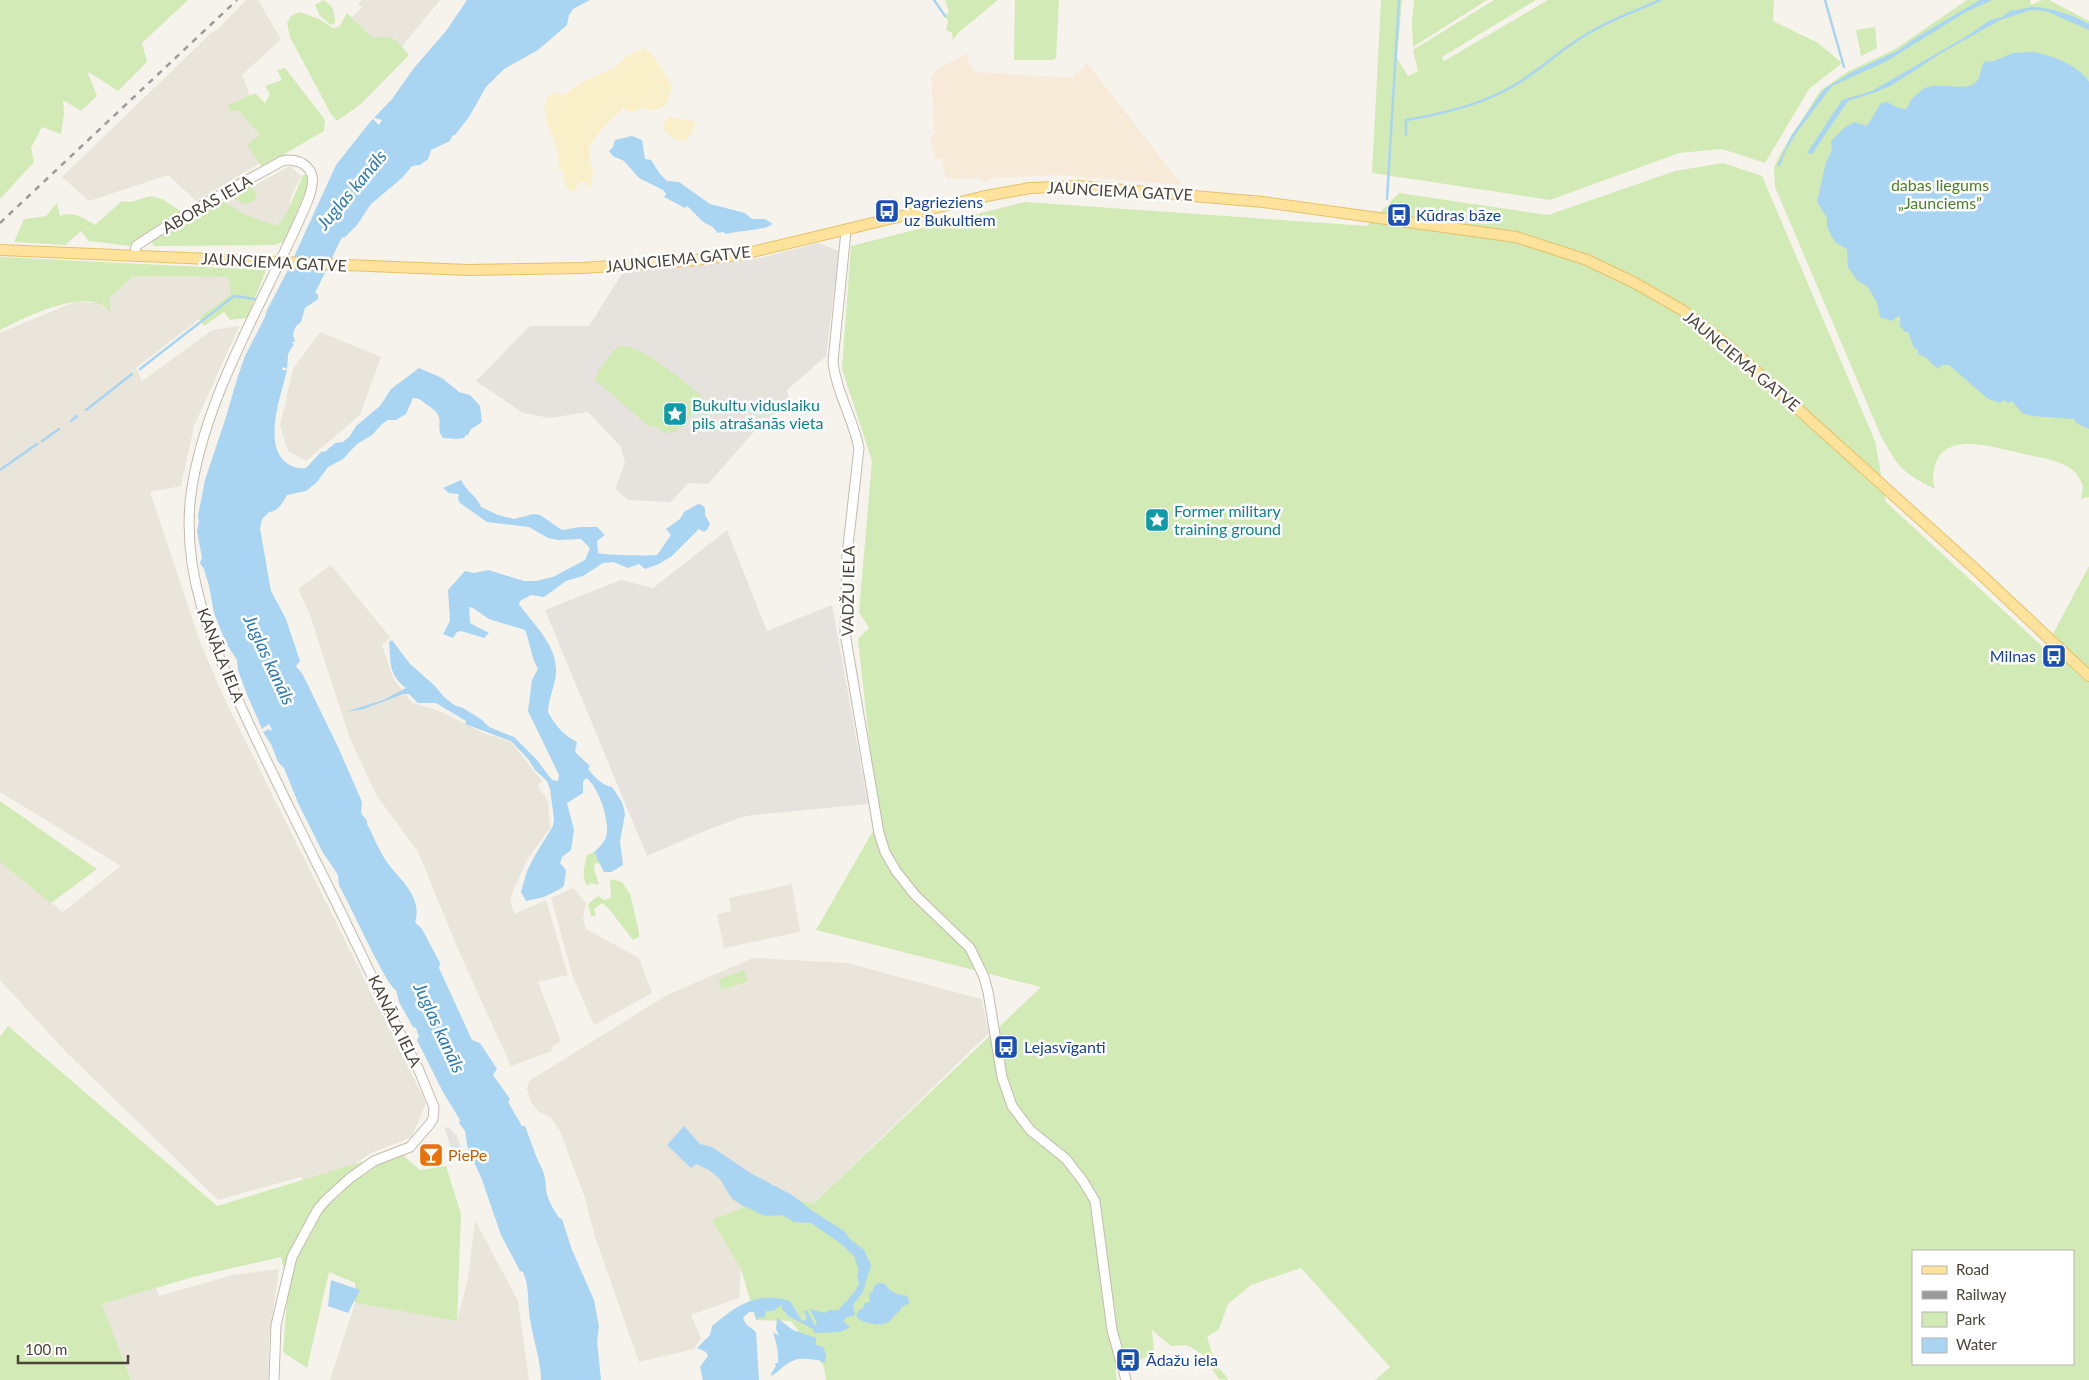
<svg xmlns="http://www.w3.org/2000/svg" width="2089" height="1380" viewBox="0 0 2089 1380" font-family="Lato,sans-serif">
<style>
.residential{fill:#eae5da}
.commercial{fill:#f7ead8}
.industrial{fill:#e6e2dd}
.green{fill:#d2eab5;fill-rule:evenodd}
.sand{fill:#f9efc9}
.parking{fill:#e5e3e0}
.water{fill:#a9d4f2}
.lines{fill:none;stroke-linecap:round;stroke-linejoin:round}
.stream{stroke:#a9d4f2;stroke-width:2.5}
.minor-casing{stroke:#c2bbae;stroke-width:11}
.major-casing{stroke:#e6c16a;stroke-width:12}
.minor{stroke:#fff;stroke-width:9}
.major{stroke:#ffe39c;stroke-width:10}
.rail{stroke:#9a9a9a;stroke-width:2.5;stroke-dasharray:6 6;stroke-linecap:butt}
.major-bridge-casing{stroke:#e6c16a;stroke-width:12;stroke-linecap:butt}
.major-bridge{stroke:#ffe39c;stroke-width:10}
.labels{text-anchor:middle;stroke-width:5;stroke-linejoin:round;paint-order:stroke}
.park-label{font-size:16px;fill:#4a7f2a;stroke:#fff}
.street-label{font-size:16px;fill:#4b4439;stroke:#fff}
.transit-label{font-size:16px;fill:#164399;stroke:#fff;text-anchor:start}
.culture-label{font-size:16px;fill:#0d838f;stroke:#fff;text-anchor:start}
.food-label{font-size:16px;fill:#c56008;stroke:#fff;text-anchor:start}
.water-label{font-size:18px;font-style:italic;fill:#2e7ab2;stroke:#fff}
</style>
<rect width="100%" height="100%" fill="#f6f3ec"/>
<g class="residential">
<polygon points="246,0 258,0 281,39 242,75 272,156 196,201 168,175 89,201 62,177 212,32 217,30"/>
<polygon points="362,0 440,0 376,78 349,20 362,8 358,3"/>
<polygon points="290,166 301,176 291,197 285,237 214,207"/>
<polygon points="134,276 228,277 231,294 136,368 142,381 212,330 239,326 194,426 181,486 150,492 199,639 224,698 426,1103 412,1137 371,1153 356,1163 320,1195 300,1177 218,1200 65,1051 0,980 0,862 63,912 121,866 0,792 0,333 75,302 98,303 110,312 110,297"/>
<polygon points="320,332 381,357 360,415 306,461 288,451 280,426 293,369"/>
<polygon points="331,565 390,637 382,645 394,680 411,702 439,711 485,734 510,741 542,781 538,786 548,801 550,828 527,860 510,898 514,914 546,900 568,975 538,982 561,1041 551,1048 552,1051 511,1066 461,956 418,852 377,796 350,739 309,612 298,589"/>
<polygon points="792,884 800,932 724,948 717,914 731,911 729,898"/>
<polygon points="573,888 586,903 583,919 586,929 639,958 652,993 594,1025 573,977 551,898"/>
<polygon points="753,958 847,963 981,999 989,1033 813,1204 769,1192 740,1209 712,1220 741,1269 739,1298 691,1315 701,1339 694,1349 639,1362 595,1237 586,1201 560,1131 551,1118 539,1112 531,1102 527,1089 529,1081 667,995"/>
<polygon points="475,1220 518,1301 529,1380 330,1380 355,1303 457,1321 468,1279"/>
<polygon points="279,1269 269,1342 268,1380 131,1380 102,1304 156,1288 159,1296 233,1275"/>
</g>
<polygon class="commercial" points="969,53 968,62 976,72 1073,78 1075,73 1079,73 1087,63 1182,185 1058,175 991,178 986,182 978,177 974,179 946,178 941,158 935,159 930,136 935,134 931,77 937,69"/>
<g class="industrial">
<polygon points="819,243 839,251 826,356 787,390 790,402 759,426 708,484 688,483 671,502 628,500 615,489 625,463 621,447 588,412 550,418 523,413 476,381 530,326 589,326 623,272 761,258"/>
<polygon points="727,530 767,631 832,605 868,804 745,816 707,830 647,856 545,610 621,580 653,588"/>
</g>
<g class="green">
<polygon points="0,0 188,0 142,43 147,62 118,91 87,71 97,96 81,111 63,100 64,113 61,134 42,127 31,148 34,162 0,199"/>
<path d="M323 0C333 5 335 12 335 23L331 25 320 16 315 5Z"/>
<polygon points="945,0 998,0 959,32 953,40 952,33 946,30 948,21 945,16 949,12"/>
<polygon points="1015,0 1059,0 1056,58 1053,60 1014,60"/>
<polygon points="1381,0 1402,0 1397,58 1408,76 1418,71 1413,50 1494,0 1536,0 1442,57 1444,61 1548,0 1774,0 1773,21 1818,43 1842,63 1809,89 1765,163 1722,149 1679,153 1550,200 1372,173"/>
<polygon points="1414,0 1487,0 1413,47 1412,22"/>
<path d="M1967 0H2030L2031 5 2042 0H2049L2089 21V497L2081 499 2083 486C2081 482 2078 475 2075 472 2063 460 2036 457 2020 453 1995 448 1945 430 1935 466 1933 475 1932 480 1935 489 1902 473 1898 467 1881 436L1775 187 1774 168 1779 156 1820 91 1847 72 1895 49Z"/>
<path d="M299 12 319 19 333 28 339 27 347 13 372 38C395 35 394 38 409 55L362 103 337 121 331 114 290 37 287 23 291 16Z"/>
<polygon points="1875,27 1877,48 1861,56 1856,30"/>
<path d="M285 68 325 120 324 131 262 167 247 145 260 135C253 126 245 120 240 111H230L228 105 255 93 265 103 270 94 265 86 282 80 277 70Z"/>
<path d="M1723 163 1762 176 1875 441 1886 502 2045 649 2089 566V1380H1375L1390 1367 1301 1268 1251 1285 1228 1304 1219 1329 1207 1337 1215 1363 1229 1380 1219 1379 1202 1354 1187 1345 1171 1346 1152 1330 1154 1353 1140 1360 1135 1371 1115 1370 1117 1380H826L824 1367 791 1321 756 1320 741 1269 712 1220 740 1209 769 1192 813 1204 1041 987 816 930 878 822 858 639 869 628 859 612 872 461 842 369 851 246 1025 202 1367 226 1399 193 1548 215 1675 171ZM1913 1251H2073V1364H1913Z"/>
<polygon points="303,175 308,175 308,185 285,241 275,245 154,246 152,242 220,200 246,215 276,226 286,215"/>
<polygon points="249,186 257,192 255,201 244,204 235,199 237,192"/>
<path d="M150 196 162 199 182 212 129 246 89 241 81 231 65 245 14 242 24 219 46 216 57 203 60 216C74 211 83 218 95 225L122 201 131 202Z"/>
<path d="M0 257 266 270 247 318 230 320 224 312 204 326 199 318 231 294 228 277 134 276 110 297V313C92 283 23 318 0 330Z"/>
<path d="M621 346C643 345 683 382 702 396L701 403 676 432 665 433 654 425 651 428 595 380 598 371 617 347Z"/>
<polygon points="0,801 97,869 51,903 0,862"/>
<path d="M594 852 600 864 595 863 594 868 599 885 590 883 588 886C580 878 585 865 587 855Z"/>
<polygon points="610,879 622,882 630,894 639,932 639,937 633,940 609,909 602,903 594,909 596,916 591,916 588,904 598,896 604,900 609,899 611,896"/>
<polygon points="744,970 748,981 722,990 718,980"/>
<polygon points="8,1026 217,1206 398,1151 420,1170 446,1166 461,1214 457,1321 355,1303 355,1283 329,1272 307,1368 283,1352 288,1286 281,1257 193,1277 102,1304 131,1380 0,1380 0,1037"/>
</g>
<g class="sand">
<path d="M645 48C653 54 668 77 672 87 667 106 662 114 642 108 634 113 631 112 623 108L599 132 589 147 590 162 593 171 590 190 586 182 580 181 575 191H570L565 185 563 170 558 169C559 164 559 159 558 153 554 133 533 108 553 92L560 95 565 94 582 82 614 68 627 56Z"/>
<path d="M670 117 696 122 690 135 685 141C675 141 670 137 663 129V123Z"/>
</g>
<polygon class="parking" points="444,1127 449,1128 457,1136 462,1150 459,1155 454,1157"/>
<g class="water">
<path d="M467 0H590L573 9 569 15 567 25 538 50 504 69 486 87 469 117 455 135 452 136 450 141 431 150 428 159 420 165 412 166 402 178 371 204 357 225 344 238 342 237 315 293 318 294V299L305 308 301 322 296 326 293 334 295 342H291L294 344 288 354 287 369 283 367 282 370H287C282 393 261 447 288 464 294 468 300 469 306 468L321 452 326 451 335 443 343 442 350 436 356 426 380 406 391 389 419 368 442 378 459 392 470 395 480 406 482 422 471 429 468 435H466L464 438 457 439 443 438C433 425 449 418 427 405 422 401 420 398 413 398L406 414 396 420H388L382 424 372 435 357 444 343 459 328 467 317 482 306 491 287 495C283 502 279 511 269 512L262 519 260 529 271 591 286 619 300 661 296 666 303 675 338 747 362 802 361 813 367 821V824C373 835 377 846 383 856 394 876 424 894 415 922L422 929 440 963 439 968 472 1040 480 1043 497 1069 493 1075 510 1099 508 1102 522 1126H525L538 1161C544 1172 545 1175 546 1188 546 1198 554 1210 559 1218L562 1219 572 1250 594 1300 599 1327 597 1341 601 1380H541C541 1361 533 1339 530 1319 527 1303 530 1287 523 1272L520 1271 501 1235 481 1177 468 1150 465 1131 459 1123 460 1120 443 1092 417 1040 419 1037 416 1028 413 1027 399 1002 396 990C386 986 349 901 339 886L338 875 322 851 299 805 284 768 278 762 271 744 263 732 269 729 270 731 272 730 269 724 262 729 246 692 238 670 237 660 226 643 214 613 209 586 204 569 200 563 202 558 197 531 199 522 198 516 205 480 226 417 237 379 245 356 265 317 267 310 288 270 336 165 370 122 373 119 379 125 382 120 374 118 392 99 414 68 446 31Z"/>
<polygon points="1980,0 1992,0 1964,13 1887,61 1832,86 1797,132 1786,150 1780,166 1777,166 1791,136 1824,89 1852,72 1899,50 1912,40"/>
<path d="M2032 7C2050 7 2073 15 2089 24V30L2046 11 2031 10 2000 20 1943 52 1892 85 1876 92 1848 101 1812 154 1807 153 1842 100 1872 91 1886 83 1967 36 1990 20 2002 17 2010 11Z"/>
<path d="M2034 52C2051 55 2080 66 2089 82V429L2076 423 2074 419 2032 416 2022 413 2012 401 2007 403 2005 400 1999 403 1987 398 1949 365H1942L1938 369 1925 357 1918 354V350L1914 348 1908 332H1905L1900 326V317L1898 316 1892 321 1880 317 1877 303 1868 287 1858 281 1848 267 1847 249 1836 243 1832 237 1827 227V218L1817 202 1826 162 1832 150 1831 141 1845 127 1855 122 1867 126 1881 103 1887 102 1898 108 1906 109 1909 105 1910 101C1914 97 1920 91 1925 88 1940 81 1968 93 1977 81 1981 76 1980 69 1984 62L1994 61 2013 53Z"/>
<path d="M632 136 642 140 645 159 651 160 660 174 667 181 679 182 710 204 745 213 752 219H765L773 224C762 231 740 230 726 234L723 232 717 233C714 226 710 226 705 223 701 221 692 210 687 206L685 208 664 197 666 194 663 190 639 178 624 161 613 156 609 151 613 147 615 140Z"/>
<path d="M461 480C466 491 476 495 481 507L498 515 514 519 533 514 540 515 562 530 580 527H597L605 535 597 541 598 553C602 555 650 556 657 555L671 535 666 529 680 519 684 512 698 504 702 505 705 508V515L710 524 707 530 704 532 699 529 672 556 659 564 645 569 639 564 628 568 613 562 603 563 583 576 566 581 544 597 531 595 520 601 519 604C533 624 557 645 556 671 556 685 548 698 548 712 555 725 563 735 577 742L575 752 590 766 588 769C595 777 601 785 612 787L622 802 625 814 620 841 623 865 611 872H604L594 852C599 848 604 843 606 837 611 823 598 785 586 778L583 782V793L567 803 574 830 571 850 562 857 560 863 566 870 564 886 560 889 544 897 526 901 521 892 527 871 534 857 553 826 554 819 550 789 547 781 535 770 528 759 511 741 465 724 466 721 436 703H418L409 694H403L364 709 345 712 383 700 406 688C388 674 391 662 389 642L392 640 410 664 434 685 444 697 454 705 463 708 482 720 489 727 514 737 537 760 552 780 558 781 559 775 528 711 532 680 538 669C531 657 530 642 525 630L489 619 473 608 469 607 470 623 489 633 484 638 461 631 457 632 453 638 443 634 450 621 448 590 465 571 474 573 488 570 524 581H536L553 577 585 560 590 548 581 539 558 540 548 538 529 527 487 522 460 503 458 499 459 494 449 493 443 488Z"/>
<path d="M684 1126 700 1144 712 1147 752 1174 792 1195 811 1210 844 1231 850 1239 864 1250 871 1265 863 1292 853 1305 855 1315 845 1318 844 1322 850 1327 841 1332 816 1333 813 1332V1329L788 1316 781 1307 783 1306 781 1305 773 1311H766L764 1318 759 1317 757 1320 754 1312H749L743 1318 746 1324 756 1332 759 1380H703L700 1367 708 1356 706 1352 697 1348 710 1335 712 1326C737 1305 757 1291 790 1301L802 1321 807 1319 804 1311 807 1310 815 1326 817 1323 810 1309 825 1313 829 1310H838L854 1293 859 1284 857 1275 859 1270 854 1256 840 1243 811 1223 794 1222 782 1215 765 1216 744 1206 732 1199 720 1179 709 1170 696 1164 691 1168 667 1145Z"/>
<polygon points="331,1280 360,1290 348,1313 328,1306"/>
<path d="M878 1283 885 1284C890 1293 898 1294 907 1296L910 1303 901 1307 900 1311C895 1314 894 1316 891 1320 883 1328 864 1324 856 1317L858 1311 863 1308 865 1303 870 1302 869 1294 873 1291 874 1287Z"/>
<path d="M777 1318 793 1330 816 1338V1345L823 1347 826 1354 825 1363C819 1359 815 1360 808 1359 791 1357 785 1366 772 1376L771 1374 776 1366 775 1363H778C779 1354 776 1341 773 1332L779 1336 776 1329Z"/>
</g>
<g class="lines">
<g class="stream">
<polyline points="934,0 945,16"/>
<polyline points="1825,0 1844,67"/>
<path d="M1406 135V120C1443 114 1483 104 1515 85 1542 69 1565 45 1594 30 1615 18 1638 10 1660 0"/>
<polyline points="1387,199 1399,0"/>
<polyline points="140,369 234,296 255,299"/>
<polyline points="86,410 132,374"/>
<polyline points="71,421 77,416"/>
<polyline points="42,441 59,429"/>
<polyline points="0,470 37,444"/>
</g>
<defs>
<g id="minor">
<path d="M846 231 833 361C836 392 853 418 859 448L847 555 845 633 879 833 885 852 896 871 915 895 970 948 984 977 988 992 1002 1077 1012 1106 1030 1130 1066 1159 1083 1181 1095 1201 1112 1330 1126 1380"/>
<path d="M135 255 136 246C183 214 233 188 282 161 289 159 295 160 302 163 317 172 313 186 308 200 269 294 205 392 191 494 181 572 211 641 243 711 266 761 291 811 315 860 350 929 382 1000 418 1068L434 1107 433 1119 429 1125 410 1147 374 1161 350 1178 327 1199 318 1209 292 1257 276 1325 274 1380"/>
</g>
<g id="major">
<polyline points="0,250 258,261"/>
<polyline points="370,266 468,270 525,269 583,268 687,261 744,254 981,197 1030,188 1078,186 1263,202 1516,237 1587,260 1635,283 1682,310 1726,344 1973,567 2089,676"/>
</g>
</defs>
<use href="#minor" class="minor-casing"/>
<use href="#major" class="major-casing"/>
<use href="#minor" class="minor"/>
<use href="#major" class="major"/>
<polyline class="rail" points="0,223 237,0"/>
<defs>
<polyline id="major-bridge" points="258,261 370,266"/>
</defs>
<use href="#major-bridge" class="major-bridge-casing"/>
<use href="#major-bridge" class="major-bridge"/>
</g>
<defs>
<symbol id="bus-square" viewBox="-11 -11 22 22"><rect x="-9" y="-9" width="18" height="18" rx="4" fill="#1a4fb4" stroke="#fff"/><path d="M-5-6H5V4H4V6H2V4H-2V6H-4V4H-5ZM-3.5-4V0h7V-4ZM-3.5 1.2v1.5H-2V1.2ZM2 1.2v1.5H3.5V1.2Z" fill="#fff"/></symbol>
<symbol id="sight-square" viewBox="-11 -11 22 22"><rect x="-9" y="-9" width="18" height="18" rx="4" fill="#0f9aa8" stroke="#fff"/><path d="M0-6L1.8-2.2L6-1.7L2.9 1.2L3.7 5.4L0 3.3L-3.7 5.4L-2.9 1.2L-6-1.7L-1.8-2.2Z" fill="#fff"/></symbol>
<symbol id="bar-square" viewBox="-11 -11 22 22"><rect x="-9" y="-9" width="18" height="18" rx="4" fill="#e8710a" stroke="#fff"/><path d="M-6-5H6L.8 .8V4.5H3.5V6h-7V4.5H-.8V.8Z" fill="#fff"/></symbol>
</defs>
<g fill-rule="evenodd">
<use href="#bus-square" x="873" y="197" width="28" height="28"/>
<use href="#bus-square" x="1385" y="201" width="28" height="28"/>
<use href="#sight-square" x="661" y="400" width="28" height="28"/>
<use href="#sight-square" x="1143" y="506" width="28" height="28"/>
<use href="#bus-square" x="2040" y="642" width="28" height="28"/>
<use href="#bus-square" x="992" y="1033" width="28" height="28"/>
<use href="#bar-square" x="417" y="1141" width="28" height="28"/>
<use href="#bus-square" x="1114" y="1346" width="28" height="28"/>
</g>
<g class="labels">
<g class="park-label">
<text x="1940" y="191">dabas liegums<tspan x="1940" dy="18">„Jaunciems”</tspan></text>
</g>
<g class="street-label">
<text transform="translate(1120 191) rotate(3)" y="6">JAUNCIEMA GATVE</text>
<text transform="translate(207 204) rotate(-30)" y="6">ABORAS IELA</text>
<text transform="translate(678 259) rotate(-6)" y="6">JAUNCIEMA GATVE</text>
<text transform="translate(274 262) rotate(3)" y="6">JAUNCIEMA GATVE</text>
<text transform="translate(1742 361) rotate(40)" y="6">JAUNCIEMA GATVE</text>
<text transform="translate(848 591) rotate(-89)" y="6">VADŽU IELA</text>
<text transform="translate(221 655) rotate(68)" y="6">KANĀLA IELA</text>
<text transform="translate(395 1021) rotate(64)" y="6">KANĀLA IELA</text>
</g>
<g class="transit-label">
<text x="904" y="208">Pagrieziens<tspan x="904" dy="18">uz Bukultiem</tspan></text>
<text x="1416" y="221">Kūdras bāze</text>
<text x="2036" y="662" text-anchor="end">Milnas</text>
<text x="1024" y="1053">Lejasvīganti</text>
<text x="1146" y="1366">Ādažu iela</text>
</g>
<g class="culture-label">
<text x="692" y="411">Bukultu viduslaiku<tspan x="692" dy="18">pils atrašanās vieta</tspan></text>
<text x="1174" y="517">Former military<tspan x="1174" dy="18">training ground</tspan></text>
</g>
<g class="food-label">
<text x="448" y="1161">PiePe</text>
</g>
<g class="water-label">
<text transform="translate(352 190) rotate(-50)" y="6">Juglas kanāls</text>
<text transform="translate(269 660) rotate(65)" y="6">Juglas kanāls</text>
<text transform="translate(439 1028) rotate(65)" y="6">Juglas kanāls</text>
</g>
</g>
<rect x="1912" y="1250" width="162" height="115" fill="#ffffff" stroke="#b7b4b0"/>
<rect x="1922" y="1266" width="25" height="8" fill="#ffe39c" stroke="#b7b4b0"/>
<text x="1956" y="1275" font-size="15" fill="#4b4439">Road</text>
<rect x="1922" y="1291" width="25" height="8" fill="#9a9a9a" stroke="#b7b4b0"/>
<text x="1956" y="1300" font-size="15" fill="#4b4439">Railway</text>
<rect x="1922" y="1312" width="25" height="15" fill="#d2eab5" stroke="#b7b4b0"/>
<text x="1956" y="1325" font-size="15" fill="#4b4439">Park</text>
<rect x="1922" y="1338" width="25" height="15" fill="#a9d4f2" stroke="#b7b4b0"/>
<text x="1956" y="1350" font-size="15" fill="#4b4439">Water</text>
<path d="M18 1355v8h110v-8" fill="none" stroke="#4b4439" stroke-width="2.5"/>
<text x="25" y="1355" font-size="15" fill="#4b4439" stroke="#ffffff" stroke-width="4" paint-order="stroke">100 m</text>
</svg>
